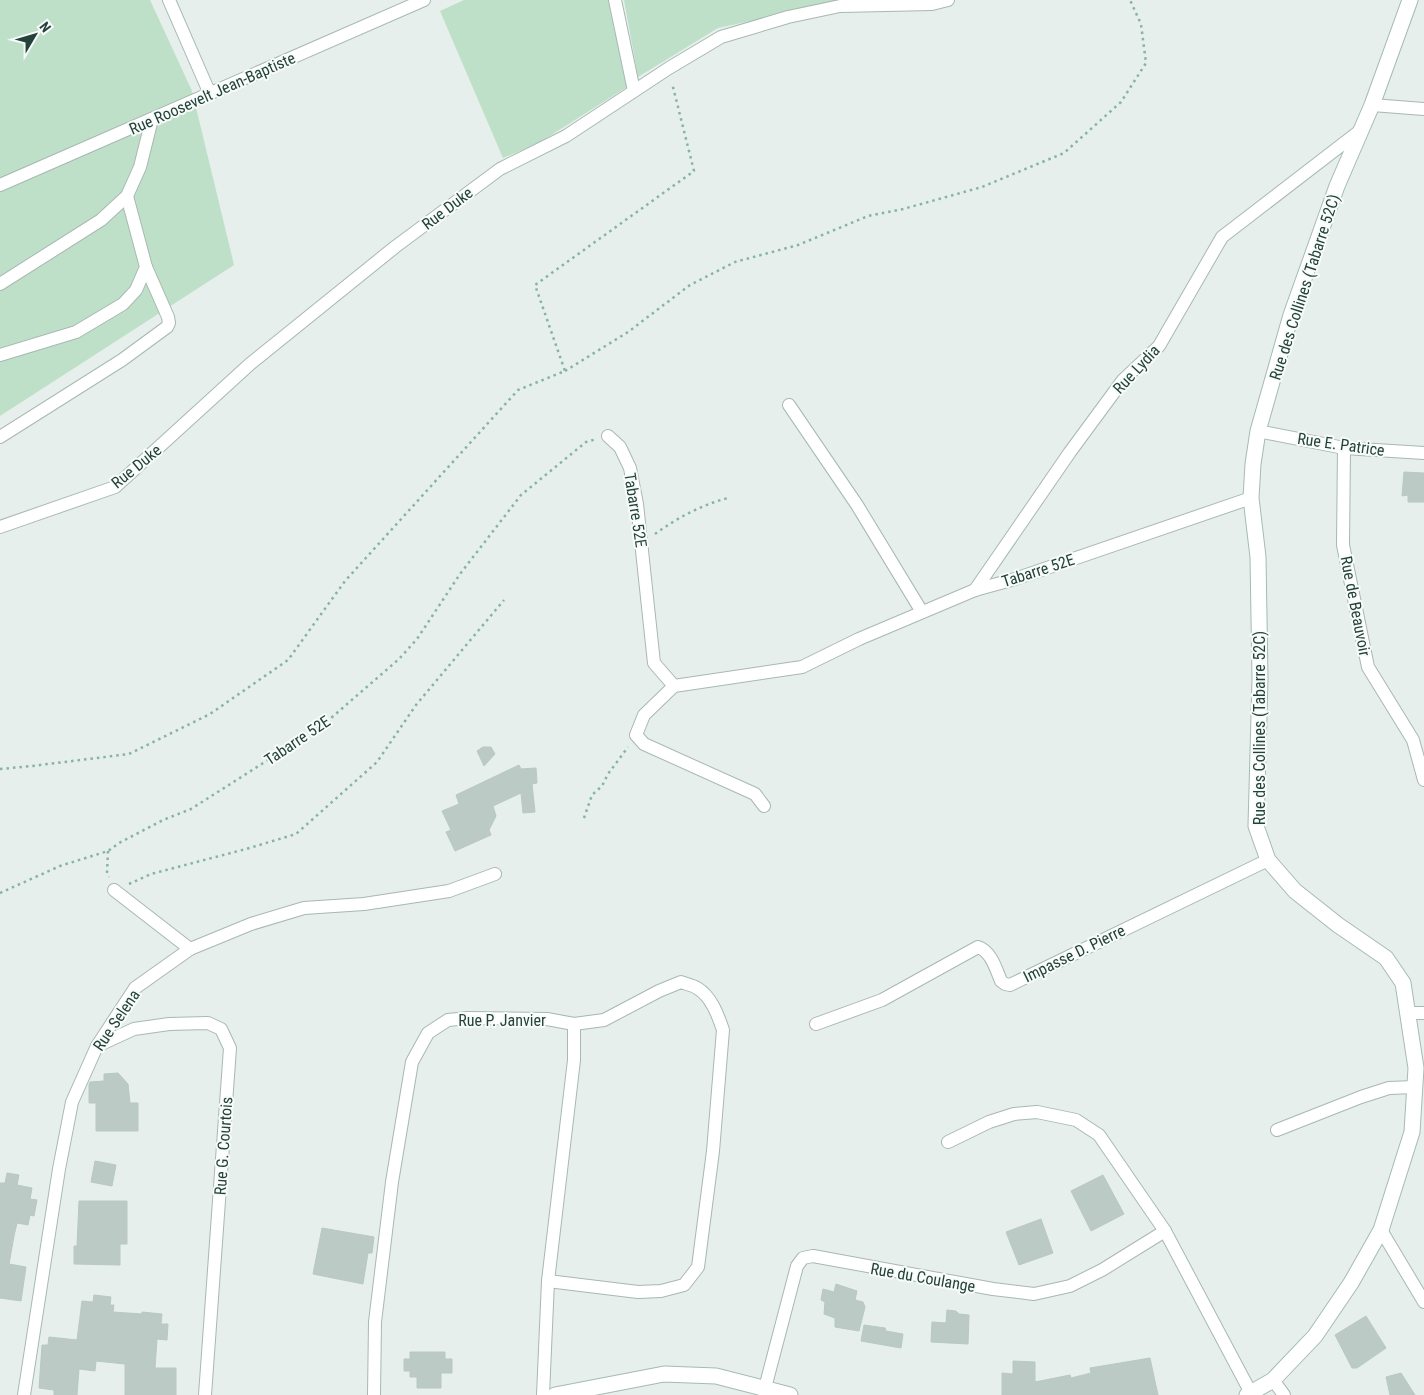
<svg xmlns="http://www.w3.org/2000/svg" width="1424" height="1395" viewBox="0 0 1424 1395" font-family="'Roboto Condensed',sans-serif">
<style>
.grass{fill:#bfe0c8}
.building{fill:#bbcac4;stroke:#b8c9c2}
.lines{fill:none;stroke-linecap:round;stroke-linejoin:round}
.street-casing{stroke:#a8b8b2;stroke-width:14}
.secondary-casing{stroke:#a4bbb3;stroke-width:17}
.path{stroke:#86b3a5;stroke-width:2.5;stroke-dasharray:2.5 4;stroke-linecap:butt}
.street{stroke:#fff;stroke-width:12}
.secondary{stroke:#fff;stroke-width:15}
.labels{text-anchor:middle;stroke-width:4;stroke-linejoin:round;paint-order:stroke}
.street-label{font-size:16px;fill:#24423a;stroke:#f7fbf9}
</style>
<rect width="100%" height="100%" fill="#e6efeb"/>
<g class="grass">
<polygon points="0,0 150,0 192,91 234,265 0,416"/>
<polygon points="464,0 608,0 627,87 537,144 503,158 440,11"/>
<polygon points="624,0 847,0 718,28 638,77"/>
</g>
<g class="building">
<polygon points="1404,472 1424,473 1424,502 1408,502 1408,495 1402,496"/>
<polygon points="483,747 491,747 495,754 484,766 477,751"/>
<polygon points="519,765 521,769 536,768 537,783 532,784 535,812 523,813 521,793 493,806 496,816 489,830 491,835 455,851 446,832 451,830 442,811 459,804 456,795"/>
<polygon points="118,1073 128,1084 130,1103 138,1103 138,1131 96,1131 96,1103 89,1103 89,1085 90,1082 104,1081 104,1074"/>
<polygon points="95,1161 116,1165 112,1186 91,1182"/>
<polygon points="7,1173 19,1175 17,1185 32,1188 30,1199 37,1200 34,1216 30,1215 28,1225 17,1223 14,1236 9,1264 26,1267 21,1301 0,1298 0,1183 5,1183"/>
<polygon points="1103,1175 1124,1214 1091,1231 1071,1191"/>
<polygon points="79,1201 127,1201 127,1244 120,1244 120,1265 74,1264 74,1246 77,1246"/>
<polygon points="1041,1219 1053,1253 1019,1265 1006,1232"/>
<polygon points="322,1228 374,1237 372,1253 368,1253 363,1284 313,1274"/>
<polygon points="836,1284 857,1291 855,1300 863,1302 865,1307 859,1331 835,1327 835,1318 824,1314 825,1302 821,1300 823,1289 834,1292"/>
<polygon points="94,1295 111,1297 110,1305 114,1305 113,1312 142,1314 142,1312 162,1314 161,1324 168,1324 167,1340 157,1339 155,1368 176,1368 176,1395 125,1395 125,1364 96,1361 95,1371 79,1369 77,1395 54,1395 54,1390 39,1388 42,1345 48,1345 49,1337 77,1340 82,1301 93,1302"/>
<polygon points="947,1310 956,1311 959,1314 969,1315 968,1344 931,1342 932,1322 946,1323"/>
<polygon points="1366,1316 1386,1348 1357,1368 1352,1368 1335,1335"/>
<polygon points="864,1325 885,1328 886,1331 903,1334 901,1348 861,1341"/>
<polygon points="410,1352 445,1352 445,1359 452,1359 452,1373 441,1373 441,1388 417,1388 417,1377 410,1377 410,1371 404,1371 404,1359 410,1359"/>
<polygon points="1150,1358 1158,1395 1002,1395 1002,1373 1013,1374 1013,1361 1035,1362 1035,1382 1070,1375 1071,1378 1091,1373 1090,1368"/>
<polygon points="1401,1373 1415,1395 1390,1395 1386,1377"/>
</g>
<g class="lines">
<defs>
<g id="street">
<polyline points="169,0 210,94"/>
<polyline points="615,0 634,91"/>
<polyline points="1372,105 1424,109"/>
<polyline points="0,185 424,0"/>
<polyline points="0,284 101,220 127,196 140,167 152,119"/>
<polyline points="0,355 76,332 123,304 136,290 146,267 127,196"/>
<polyline points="789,405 857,505 922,612"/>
<polyline points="1258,431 1344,448 1424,453"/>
<polyline points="608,436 620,447 630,468 637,504 654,663 674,686 802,667 859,639 975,590 1015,579 1251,498"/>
<polyline points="0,437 122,360 167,327 169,323 168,317 146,267"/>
<polyline points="1344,448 1343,545 1368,667 1413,740 1424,780"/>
<polyline points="0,527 115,487 250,364 395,247 500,169 566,136 669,68 721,37 788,17 840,6 932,4 948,0"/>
<polyline points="975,590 1070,452 1123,380 1159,346 1222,237 1361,130"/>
<polyline points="674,686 644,715 636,735 644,744 755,794 764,806"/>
<polyline points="114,890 190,949"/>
<polyline points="1408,1013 1424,1013"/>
<path d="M816 1024 882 1000 978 947C991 951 996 969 1001 981L1005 984 1010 985 1268 860"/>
<polyline points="97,1046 134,1029 169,1024 208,1023 221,1029 230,1048 205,1395"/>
<polyline points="1277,1130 1361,1097 1389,1088 1415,1087"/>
<polyline points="948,1142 989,1122 1014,1114 1037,1112 1076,1120 1099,1135 1165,1231 1251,1393"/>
<polyline points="1381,1230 1424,1302"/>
<polyline points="1273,1380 1284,1395"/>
<polyline points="765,1388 797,1266 803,1258 813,1256 993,1289 1034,1294 1070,1286 1102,1270 1165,1231"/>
<polyline points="24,1395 59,1169 72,1102 97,1046 135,988 190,949 251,924 304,908 364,904 449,891 495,874"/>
<path d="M374 1395 375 1322 392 1182 412 1062 428 1033 448 1020 468 1018 547 1019 574 1024 604 1020 659 991 681 982C686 984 692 985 697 988 711 996 718 1015 723 1030L713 1151 698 1267 684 1285 661 1291 638 1292 548 1281"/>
<polyline points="543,1395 548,1281 574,1060 574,1024"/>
</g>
<g id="secondary">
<polyline points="555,1395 664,1374 716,1376 790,1395"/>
<polyline points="1247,1395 1273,1380 1315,1336 1351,1283 1381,1230 1412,1132 1416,1068 1403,983 1386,958 1338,925 1295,891 1268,860 1256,826 1260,679 1258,557 1251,498 1253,464 1258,431 1291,315 1337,186 1372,105 1410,0"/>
</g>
</defs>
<use href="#street" class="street-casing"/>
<use href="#secondary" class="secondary-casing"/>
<g class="path">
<polyline points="565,371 628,332 690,285 735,262 798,245 868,216 903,209 982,187 1064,153 1121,102 1146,63 1141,24 1130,0"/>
<path d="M655 534C677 518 701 505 728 498"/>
<polyline points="0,769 32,766 129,754 210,714 288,660 345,581 518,390 565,371 535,285 694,171 672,83"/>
<polyline points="584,818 592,795 602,786 608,774 628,747"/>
<polyline points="108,851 107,872 109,877"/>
<polyline points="129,884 151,874 246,849 296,834 377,762 416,705 504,600"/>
<polyline points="0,893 60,866 108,851 119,843 163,820 191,809 323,725 399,659 417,639 460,574 521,495 586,442 597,439"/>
</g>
<use href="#street" class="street"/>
<use href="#secondary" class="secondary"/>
</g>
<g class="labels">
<g class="street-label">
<text transform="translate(212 93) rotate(-24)" y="6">Rue Roosevelt Jean-Baptiste</text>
<text transform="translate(447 208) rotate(-37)" y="6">Rue Duke</text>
<text transform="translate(1304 287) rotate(-72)" y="6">Rue des Collines (Tabarre 52C)</text>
<text transform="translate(1136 369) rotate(-47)" y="6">Rue Lydia</text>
<text transform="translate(1341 444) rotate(8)" y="6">Rue E. Patrice</text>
<text transform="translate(136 466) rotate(-39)" y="6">Rue Duke</text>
<text transform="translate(636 510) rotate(81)" y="6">Tabarre 52E</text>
<text transform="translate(1038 570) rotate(-18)" y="6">Tabarre 52E</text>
<text transform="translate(1356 606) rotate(79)" y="6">Rue de Beauvoir</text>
<text transform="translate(1259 728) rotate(-90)" y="6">Rue des Collines (Tabarre 52C)</text>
<text transform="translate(297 740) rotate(-34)" y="6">Tabarre 52E</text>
<text transform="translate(1074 953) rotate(-26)" y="6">Impasse D. Pierre</text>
<text transform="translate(116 1020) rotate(-56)" y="6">Rue Selena</text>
<text x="502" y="1026">Rue P. Janvier</text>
<text transform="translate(223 1146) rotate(-86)" y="6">Rue G. Courtois</text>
<text transform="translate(923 1277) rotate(10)" y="6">Rue du Coulange</text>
</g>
</g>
<g transform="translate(35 35) rotate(52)" stroke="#f7fbf9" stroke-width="4" paint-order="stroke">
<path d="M0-4L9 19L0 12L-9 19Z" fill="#24423a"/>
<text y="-8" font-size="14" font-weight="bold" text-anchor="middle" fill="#24423a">N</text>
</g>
</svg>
